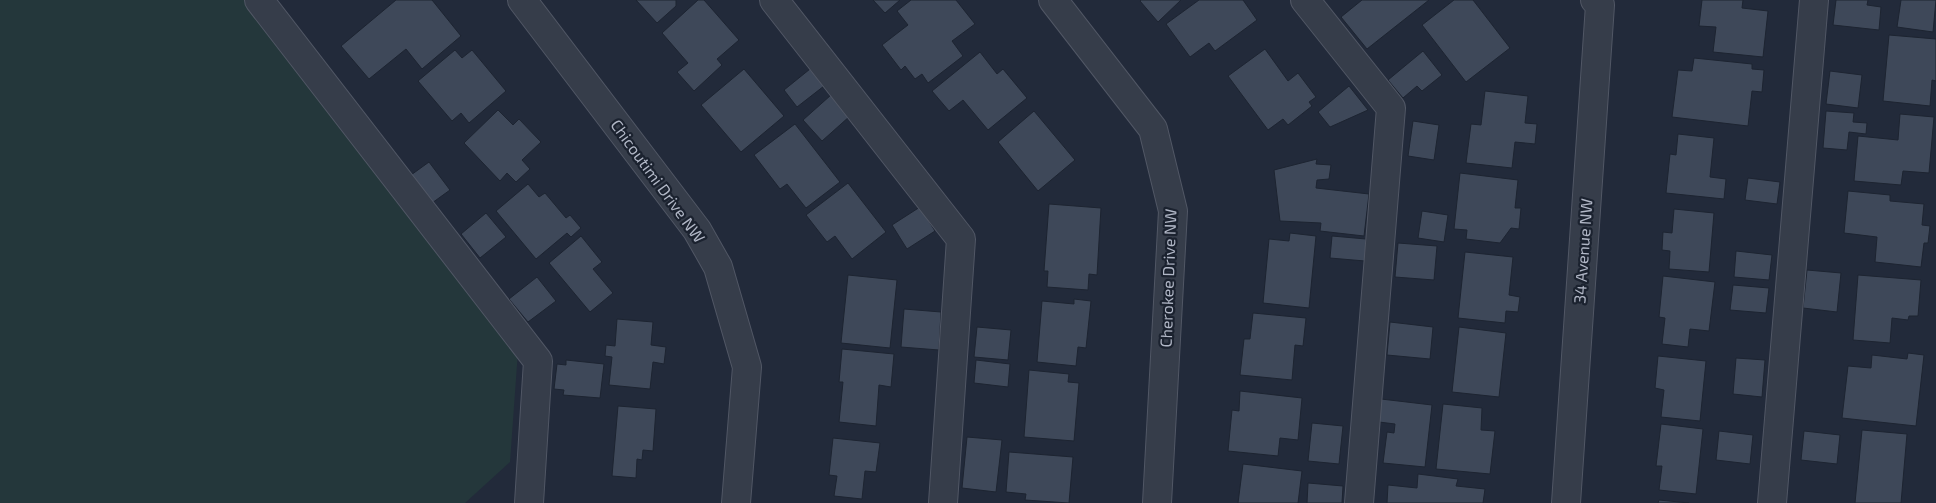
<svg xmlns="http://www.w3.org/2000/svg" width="1936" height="503" viewBox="0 0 1936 503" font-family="'Exo 2',sans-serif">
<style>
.green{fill:#24373b}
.building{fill:#3e4859;stroke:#1d2431}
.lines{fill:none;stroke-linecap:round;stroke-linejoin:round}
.minor-casing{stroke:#515765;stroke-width:30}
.minor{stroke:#363d4a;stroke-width:28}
.labels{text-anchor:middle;stroke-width:4.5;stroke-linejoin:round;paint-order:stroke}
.street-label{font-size:16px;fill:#b1b7c6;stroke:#1b222f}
</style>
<rect width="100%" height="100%" fill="#222a3a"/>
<polygon class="green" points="0,0 247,0 518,351 510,462 465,503 0,503"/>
<g class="building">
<polygon points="396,0 432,0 461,36 422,69 406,49 369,79 341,46"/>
<polygon points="636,0 676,0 676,6 657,23"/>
<polygon points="698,0 704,0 739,40 717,59 722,65 694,91 677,72 688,63 662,33"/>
<polygon points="873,0 900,0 885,13"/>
<polygon points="911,0 956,0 975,24 952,41 963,56 928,83 922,74 915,79 905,66 901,70 882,45 908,25 897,11"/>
<polygon points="1141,0 1181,0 1158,22 1140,1"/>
<polygon points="1199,0 1243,0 1257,20 1215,51 1209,43 1190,57 1166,24"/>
<polygon points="1362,0 1429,0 1367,49 1341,17"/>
<polygon points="1454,0 1473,0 1510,48 1466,82 1422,25"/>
<polygon points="1702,0 1743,0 1742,8 1768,11 1763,57 1713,52 1716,27 1699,26"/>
<polygon points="1836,0 1868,0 1867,5 1881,7 1879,30 1833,25"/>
<polygon points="1901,0 1936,0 1933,32 1897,27"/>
<polygon points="1889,35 1936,39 1936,81 1932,80 1930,106 1883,101"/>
<polygon points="1265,49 1288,81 1298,73 1316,97 1309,102 1312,106 1288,125 1283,119 1268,130 1228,76"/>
<polygon points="455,50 462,58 472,50 506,91 469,123 461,113 452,121 418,81"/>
<polygon points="1423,51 1442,75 1422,91 1417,86 1403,98 1388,80"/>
<polygon points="980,52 997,74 1003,69 1027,98 988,130 963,100 949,111 932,91"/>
<polygon points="1694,58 1752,64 1752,69 1764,70 1762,92 1752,91 1748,126 1672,117 1678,70 1692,71"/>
<polygon points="744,69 784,116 741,152 701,105"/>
<polygon points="810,69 824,86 797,107 784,90"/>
<polygon points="1830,71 1862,75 1858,108 1826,104"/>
<polygon points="1349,86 1368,110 1330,127 1318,112"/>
<polygon points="1485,91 1528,96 1525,123 1537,124 1535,144 1515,142 1512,168 1466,163 1471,124 1481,125"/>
<polygon points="831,95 850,116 822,141 803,120"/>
<polygon points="498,110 513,125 519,119 541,142 522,160 530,169 516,182 507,173 500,181 464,143"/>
<polygon points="1034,111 1075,160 1038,191 998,142"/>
<polygon points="1826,111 1854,113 1853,122 1867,123 1866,134 1849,132 1847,150 1823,148"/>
<polygon points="1900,114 1934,117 1929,173 1903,171 1901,185 1854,181 1858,136 1898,140"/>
<polygon points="1413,121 1439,125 1434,160 1408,156"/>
<polygon points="795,124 840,182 806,208 787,184 780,189 754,155"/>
<polygon points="1678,134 1714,138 1710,177 1726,179 1724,199 1666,193 1670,154 1676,155"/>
<polygon points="1317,159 1316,164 1331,165 1329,179 1317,180 1316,188 1369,194 1364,236 1320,231 1321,223 1280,221 1274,170"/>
<polygon points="429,162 450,190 432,203 411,175"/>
<polygon points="1460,173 1518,180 1515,208 1521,208 1519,229 1511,228 1500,243 1466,239 1467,230 1454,229"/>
<polygon points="1748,178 1780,182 1777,204 1745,200"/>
<polygon points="848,183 886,232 852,259 835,236 827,242 806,215"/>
<polygon points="528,184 539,197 545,193 566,218 570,215 581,228 571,237 567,233 536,259 496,211"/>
<polygon points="1848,191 1890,195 1890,201 1924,204 1922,225 1930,226 1928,243 1924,243 1921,267 1875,262 1877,237 1844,233"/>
<polygon points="1049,204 1101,208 1097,275 1089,274 1088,290 1047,287 1048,271 1044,271"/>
<polygon points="920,207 935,231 907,249 892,225"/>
<polygon points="1674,209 1714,213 1709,272 1669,269 1670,251 1662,250 1663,232 1672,233"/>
<polygon points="1422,211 1448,215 1444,242 1418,238"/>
<polygon points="486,213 506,237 480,258 461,234"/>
<polygon points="1290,233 1316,236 1309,308 1263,303 1269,239 1289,241"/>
<polygon points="581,236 602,262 593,269 613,293 590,312 549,263"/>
<polygon points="1332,236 1366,239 1365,261 1330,258"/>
<polygon points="1398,243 1437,246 1434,280 1395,277"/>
<polygon points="1736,251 1772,255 1769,280 1734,277"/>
<polygon points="1465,252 1513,257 1509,295 1520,297 1518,312 1506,311 1505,323 1458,318"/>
<polygon points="1807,270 1841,273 1837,312 1803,308"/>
<polygon points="848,275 897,280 890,348 841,343"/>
<polygon points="1858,275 1921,280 1918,316 1909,316 1908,320 1892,318 1890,343 1853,340"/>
<polygon points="1663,276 1715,282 1709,331 1690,329 1688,347 1662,344 1665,318 1659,317"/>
<polygon points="537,277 556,301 528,322 509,299"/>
<polygon points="1733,285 1769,288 1766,313 1730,310"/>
<polygon points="1074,299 1091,301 1086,348 1078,347 1076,366 1037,362 1042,301 1074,304"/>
<polygon points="904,309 941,312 939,350 901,347"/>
<polygon points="1253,313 1306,318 1303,346 1295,345 1292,380 1240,375 1244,339 1250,339"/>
<polygon points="617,319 653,322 651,345 666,347 664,364 653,362 650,389 609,385 612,357 605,356 606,345 615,346"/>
<polygon points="1390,322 1433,327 1430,359 1387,355"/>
<polygon points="977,327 1011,330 1008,360 974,357"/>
<polygon points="1459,327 1506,333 1499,397 1452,392"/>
<polygon points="842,349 894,354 891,387 879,385 876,426 839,422 843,382 839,382"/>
<polygon points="1908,353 1924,355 1916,426 1842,418 1848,366 1871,368 1872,355 1907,359"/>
<polygon points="1658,356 1706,361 1700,421 1661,417 1664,390 1655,388"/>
<polygon points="1736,358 1765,360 1762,397 1733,394"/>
<polygon points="566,360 604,364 600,398 563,395 564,390 554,389 557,364 566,365"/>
<polygon points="976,360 1010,364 1008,387 974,383"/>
<polygon points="1029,370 1069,374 1068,382 1079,383 1074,441 1024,437"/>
<polygon points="1240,391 1302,398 1298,440 1280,438 1278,456 1228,451 1232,410 1239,411"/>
<polygon points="1381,399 1432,405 1425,467 1383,463 1387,432 1394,433 1395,424 1379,422"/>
<polygon points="1443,404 1482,408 1481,430 1495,431 1490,474 1436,469"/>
<polygon points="618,406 656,409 653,451 643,450 642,460 637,459 636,478 612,476"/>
<polygon points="1312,423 1343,426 1339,464 1308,461"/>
<polygon points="1661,424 1703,429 1696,494 1659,490 1662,466 1656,466"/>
<polygon points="1862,430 1907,434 1901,503 1855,503"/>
<polygon points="1719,431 1753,435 1750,464 1716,460"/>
<polygon points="1804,431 1840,435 1837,464 1801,460"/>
<polygon points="967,437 1002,440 996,492 962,488"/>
<polygon points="833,438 880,443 876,472 865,471 862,499 834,496 837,476 829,475"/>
<polygon points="1009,452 1073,457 1069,503 1025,500 1026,494 1006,492"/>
<polygon points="1243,464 1302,471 1298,503 1238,503"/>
<polygon points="1418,474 1458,479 1456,486 1485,489 1483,503 1387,503 1388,485 1417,488"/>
<polygon points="1308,483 1343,486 1342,503 1307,503"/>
<polygon points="1659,500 1689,503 1658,503"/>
</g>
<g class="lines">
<defs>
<g id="minor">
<polyline points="259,0 538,361 529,503"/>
<polyline points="522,0 697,230 718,267 747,367 736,503"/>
<polyline points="774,0 961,239 943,503"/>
<polyline points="1053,0 1153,129 1173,211 1157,503"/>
<polyline points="1305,0 1391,108 1359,503"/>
<polyline points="1566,503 1600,5 1595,0"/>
<polyline points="1772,503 1814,0"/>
</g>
</defs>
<use href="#minor" class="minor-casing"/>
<use href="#minor" class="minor"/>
</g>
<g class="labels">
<g class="street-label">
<text transform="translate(658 181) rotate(54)" y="6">Chicoutimi Drive NW</text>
<text transform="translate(1583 251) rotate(-86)" y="6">34 Avenue NW</text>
<text transform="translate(1168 278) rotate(-88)" y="6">Cherokee Drive NW</text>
</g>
</g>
</svg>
